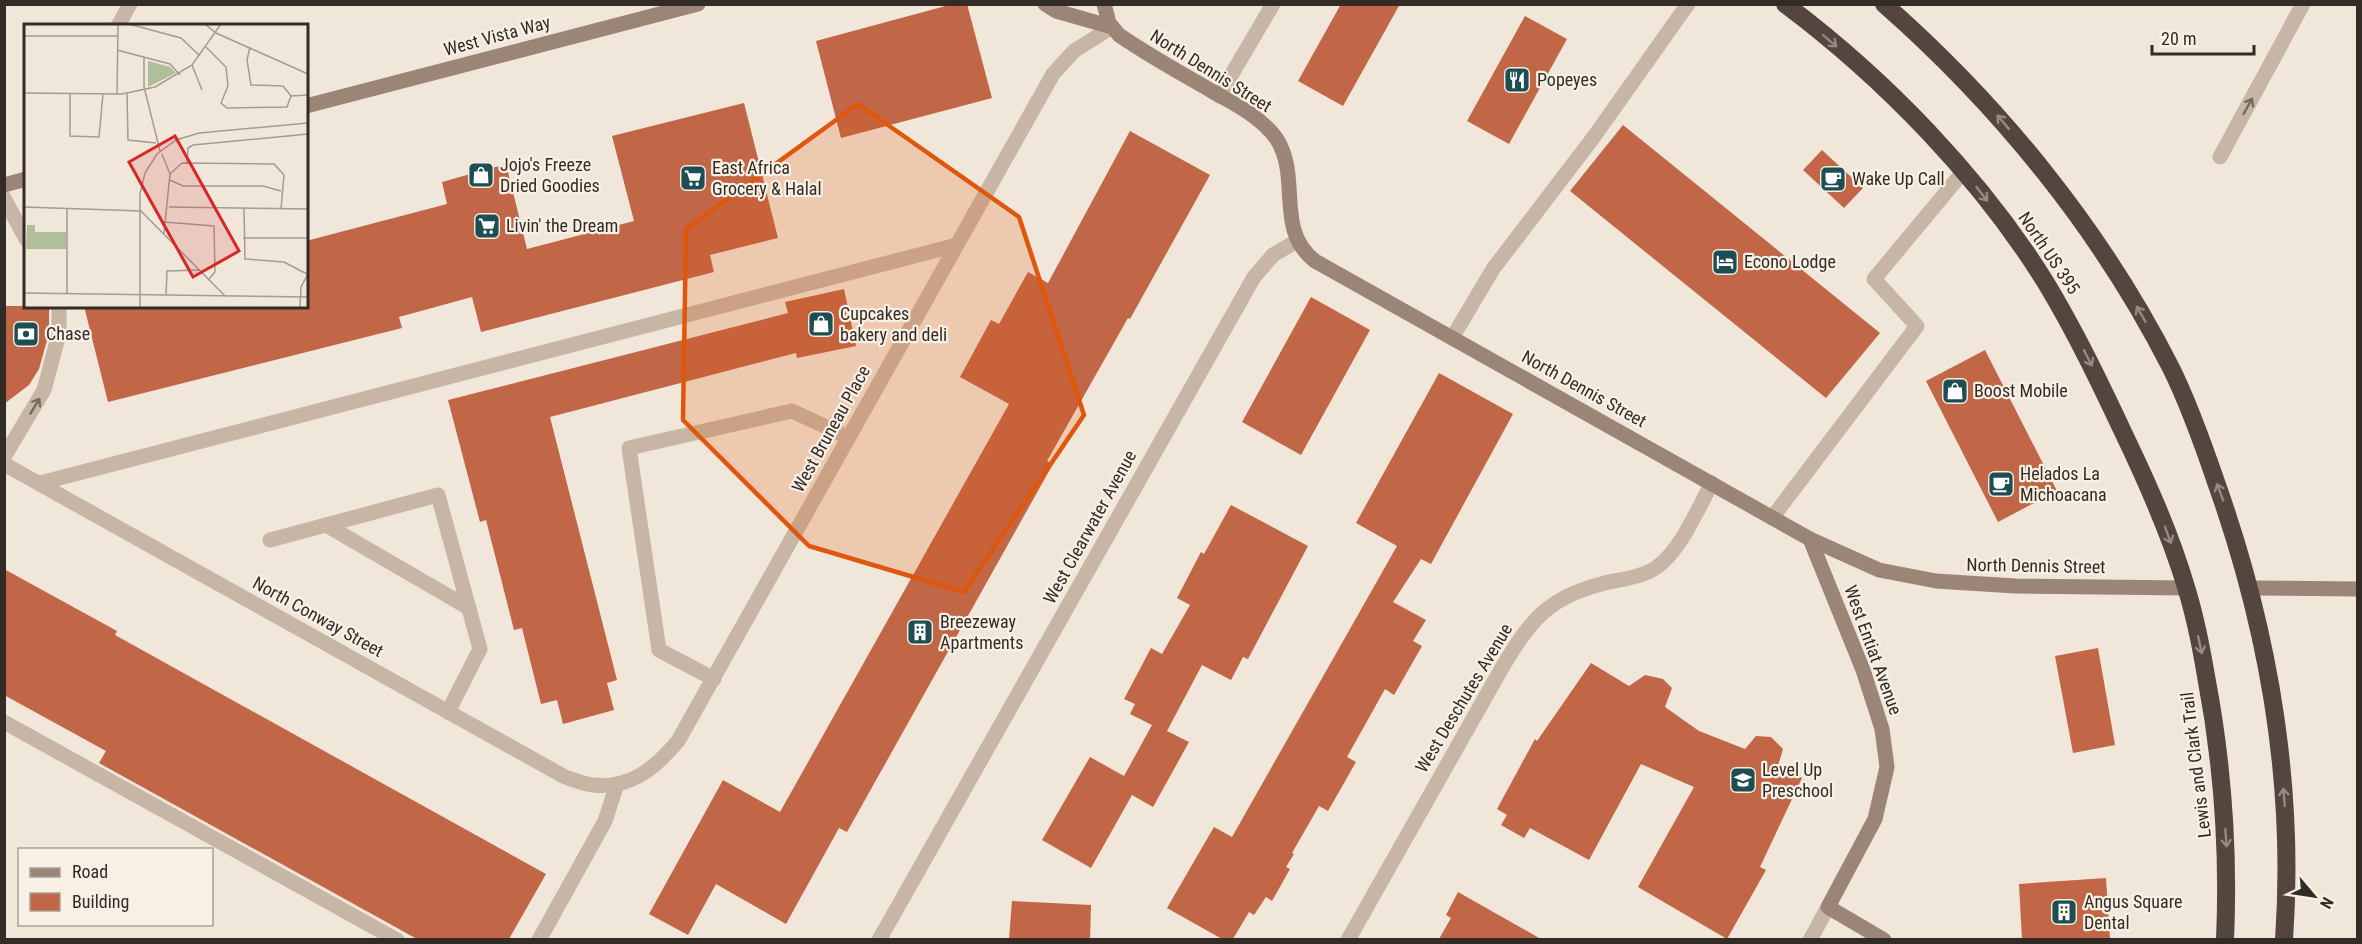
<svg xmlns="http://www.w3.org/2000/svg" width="2362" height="944" viewBox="0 0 2362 944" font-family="'Roboto Condensed',sans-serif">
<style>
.building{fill:#c16646}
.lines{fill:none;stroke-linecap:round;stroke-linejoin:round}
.lane{stroke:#c7b6a6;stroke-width:15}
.street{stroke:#c7b6a6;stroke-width:15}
.secondary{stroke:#9b8577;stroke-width:15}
.highway{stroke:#54453e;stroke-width:18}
.oneway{stroke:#968981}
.oneway2{stroke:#766a60}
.marked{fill:#df570d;fill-opacity:0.2;stroke:#df570d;stroke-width:4.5;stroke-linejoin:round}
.labels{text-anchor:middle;stroke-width:4.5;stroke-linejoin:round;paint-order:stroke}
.street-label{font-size:18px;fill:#332b26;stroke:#f8f0e5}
.poi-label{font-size:18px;fill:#332b26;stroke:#f8f0e5;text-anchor:start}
.inset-road{fill:none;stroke:#a49b91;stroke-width:1.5}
.view{fill:#d62828;fill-opacity:0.15;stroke:#d62828;stroke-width:3}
.inset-edge{fill:none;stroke:#332b26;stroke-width:3}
</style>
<rect width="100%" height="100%" fill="#f0e6d9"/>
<g class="building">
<polygon points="953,4 967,4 992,98 841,138 816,41"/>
<polygon points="1341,4 1400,4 1343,106 1298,81"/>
<polygon points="1525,16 1567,39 1509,144 1467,121"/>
<polygon points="744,103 778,238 710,255 714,272 481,332 472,297 399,317 402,328 108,402 84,306 306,306 306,241 447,204 442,182 506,164 527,249 634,221 612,136"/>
<polygon points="1623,125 1880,333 1826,398 1570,191"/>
<polygon points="1130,131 1210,175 1130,319 1128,318 1047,461 1053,464 847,832 839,828 786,924 716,884 688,935 649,914 723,780 780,812 1009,404 960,377 991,320 999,324 1028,272 1048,283"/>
<polygon points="1822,150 1863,188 1844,208 1803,170"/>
<polygon points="844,289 856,346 797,358 796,353 550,417 617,680 607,683 614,710 563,724 557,700 541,704 522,628 514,630 486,520 480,522 448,400 788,313 785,302"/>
<polygon points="1311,297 1370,330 1301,455 1242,422"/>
<polygon points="4,306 49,306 49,333 39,369 29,385 4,404"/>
<polygon points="1985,350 2057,491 1998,522 1926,381"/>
<polygon points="1439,373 1513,414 1431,564 1421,559 1393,602 1426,620 1413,641 1422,646 1394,695 1385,689 1347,757 1356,762 1328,811 1319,806 1292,853 1294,854 1286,867 1290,869 1272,901 1266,897 1254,915 1249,912 1233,939 1222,939 1167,908 1214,827 1232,837 1397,546 1356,523"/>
<polygon points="1231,505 1308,546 1248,659 1243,657 1231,680 1202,665 1167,731 1189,742 1153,807 1132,795 1091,868 1042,840 1090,757 1124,776 1152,725 1130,714 1135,704 1124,699 1151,648 1162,654 1190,605 1177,598 1201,552 1204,554"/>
<polygon points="4,569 117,631 115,635 546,874 509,939 417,939 99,763 106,751 4,695"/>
<polygon points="2098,648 2115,745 2073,753 2055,656"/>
<polygon points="1591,663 1629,686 1645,675 1663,679 1672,688 1665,707 1699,731 1745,749 1756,736 1771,737 1783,749 1778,766 1802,778 1760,867 1766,870 1727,939 1638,887 1694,787 1641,764 1589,860 1530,828 1524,838 1501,825 1507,815 1497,809 1535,739 1537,741"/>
<polygon points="2106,878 2110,939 2022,939 2019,884"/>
<polygon points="1458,892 1541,939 1439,939 1451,918 1446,915"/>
<polygon points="1012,901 1091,905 1090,939 1009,939"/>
</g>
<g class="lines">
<g class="lane">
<polyline points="1219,96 1273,4"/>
<polyline points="2220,157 2303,4"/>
<polyline points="4,198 26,239"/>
<polyline points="1452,338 1493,269 1593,138 1688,4"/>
<polyline points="4,457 44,390 59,334 59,306"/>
<polyline points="40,483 957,245"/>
<polyline points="1772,518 1917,326 1874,279 1963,172"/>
<polyline points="326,525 469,608"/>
<polyline points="270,540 438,495 480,649 448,712"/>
<polyline points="714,679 659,650 629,448 792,411 848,437"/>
<polyline points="4,722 397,940"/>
<polyline points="539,940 605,821 617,784"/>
</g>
<g class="street">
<polyline points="118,26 130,4"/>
<path d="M4 464 565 777C574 780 584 784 593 785 631 789 655 768 678 741L1053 74 1074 51 1112 27"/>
<polyline points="879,940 1254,277 1273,255 1297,241"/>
<path d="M1348 940 1503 666C1532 618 1549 597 1605 583 1622 579 1643 577 1657 567 1681 550 1698 508 1712 483"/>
<polyline points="1810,940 1828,907"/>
</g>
<g class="secondary">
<polyline points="1045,4 1056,11 1112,27"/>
<path d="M1104 4 1109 23 1119 35C1148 55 1179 72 1210 90 1233 103 1260 116 1276 138 1302 177 1274 229 1315 261L1810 539 1879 570 1936 581 2015 586 2187 588"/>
<polyline points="306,106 698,4"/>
<polyline points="4,185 26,179"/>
<polyline points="1810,539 1863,670 1882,729 1887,767 1875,819 1828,907 1884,940"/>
<polyline points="2250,588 2358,589"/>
</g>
<g class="highway">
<path d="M1785 4C1884 78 1981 178 2046 283 2075 331 2099 381 2123 432 2147 482 2170 533 2186 587 2195 616 2201 646 2206 676 2223 765 2229 849 2225 940"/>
<path d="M1884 4C2000 106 2101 230 2171 368 2189 404 2203 444 2216 482 2268 628 2295 784 2284 940"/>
</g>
</g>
<defs><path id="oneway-shaft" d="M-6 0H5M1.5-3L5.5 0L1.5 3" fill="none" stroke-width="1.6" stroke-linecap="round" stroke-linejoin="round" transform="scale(1.5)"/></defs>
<g class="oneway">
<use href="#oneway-shaft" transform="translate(1830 41) rotate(41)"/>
<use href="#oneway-shaft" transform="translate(2003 122) rotate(-130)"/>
<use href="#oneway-shaft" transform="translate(1982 194) rotate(52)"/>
<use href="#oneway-shaft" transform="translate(2141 314) rotate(-120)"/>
<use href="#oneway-shaft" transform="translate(2088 358) rotate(63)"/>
<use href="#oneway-shaft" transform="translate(2220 492) rotate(-110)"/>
<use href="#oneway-shaft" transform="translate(2168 535) rotate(70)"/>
<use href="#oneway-shaft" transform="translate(2200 645) rotate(78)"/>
<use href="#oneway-shaft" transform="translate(2284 797) rotate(-95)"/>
<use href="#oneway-shaft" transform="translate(2226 838) rotate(86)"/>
</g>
<g class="oneway2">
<use href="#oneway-shaft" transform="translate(2248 106) rotate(-61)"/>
<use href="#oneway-shaft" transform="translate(35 406) rotate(-59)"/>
</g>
<path class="marked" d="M858 104 1019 217 1084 415 964 592 809 546 683 420 686 229Z"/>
<defs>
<symbol id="restaurant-square" viewBox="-11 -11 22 22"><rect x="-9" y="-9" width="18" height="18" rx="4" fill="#1e4e53" stroke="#f8f0e5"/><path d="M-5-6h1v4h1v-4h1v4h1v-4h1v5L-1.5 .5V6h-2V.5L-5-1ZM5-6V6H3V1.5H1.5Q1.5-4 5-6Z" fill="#fff"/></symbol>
<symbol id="shop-square" viewBox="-11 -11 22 22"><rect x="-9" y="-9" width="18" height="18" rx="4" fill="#1e4e53" stroke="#f8f0e5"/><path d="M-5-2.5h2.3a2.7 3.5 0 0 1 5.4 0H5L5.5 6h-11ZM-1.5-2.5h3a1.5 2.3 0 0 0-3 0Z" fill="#fff"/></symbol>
<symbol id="supermarket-square" viewBox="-11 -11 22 22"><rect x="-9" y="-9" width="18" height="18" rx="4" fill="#1e4e53" stroke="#f8f0e5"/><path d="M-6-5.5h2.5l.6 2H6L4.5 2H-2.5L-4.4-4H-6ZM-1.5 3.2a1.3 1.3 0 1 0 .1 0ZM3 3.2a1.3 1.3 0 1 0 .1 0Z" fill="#fff"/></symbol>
<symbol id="cafe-square" viewBox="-11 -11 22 22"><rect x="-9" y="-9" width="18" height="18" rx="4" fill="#1e4e53" stroke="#f8f0e5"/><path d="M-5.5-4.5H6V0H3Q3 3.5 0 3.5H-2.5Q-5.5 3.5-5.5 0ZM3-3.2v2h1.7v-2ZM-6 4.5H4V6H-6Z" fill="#fff"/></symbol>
<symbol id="hotel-square" viewBox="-11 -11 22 22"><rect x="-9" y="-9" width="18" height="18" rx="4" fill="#1e4e53" stroke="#f8f0e5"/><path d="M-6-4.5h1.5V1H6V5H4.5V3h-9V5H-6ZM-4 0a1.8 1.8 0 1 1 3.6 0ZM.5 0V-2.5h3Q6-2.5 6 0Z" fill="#fff"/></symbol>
<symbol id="bank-square" viewBox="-11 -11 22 22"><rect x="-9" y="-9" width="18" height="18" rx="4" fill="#1e4e53" stroke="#f8f0e5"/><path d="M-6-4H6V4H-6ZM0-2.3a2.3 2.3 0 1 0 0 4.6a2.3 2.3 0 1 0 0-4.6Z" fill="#fff"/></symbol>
<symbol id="building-square" viewBox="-11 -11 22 22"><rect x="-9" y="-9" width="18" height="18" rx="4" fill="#1e4e53" stroke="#f8f0e5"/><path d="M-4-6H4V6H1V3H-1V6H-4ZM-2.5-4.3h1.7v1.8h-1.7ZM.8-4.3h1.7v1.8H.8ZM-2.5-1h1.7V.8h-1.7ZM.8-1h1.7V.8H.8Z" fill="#fff"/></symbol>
<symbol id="school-square" viewBox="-11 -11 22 22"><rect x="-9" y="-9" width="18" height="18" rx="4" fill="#1e4e53" stroke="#f8f0e5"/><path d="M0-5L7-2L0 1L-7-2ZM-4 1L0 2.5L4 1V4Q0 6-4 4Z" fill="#fff"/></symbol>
</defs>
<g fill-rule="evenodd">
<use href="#restaurant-square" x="1502" y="65" width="30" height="30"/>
<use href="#shop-square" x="466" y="160" width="30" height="30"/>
<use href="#supermarket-square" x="678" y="163" width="30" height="30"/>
<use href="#cafe-square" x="1818" y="164" width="30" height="30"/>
<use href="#supermarket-square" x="472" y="211" width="30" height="30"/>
<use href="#hotel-square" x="1710" y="247" width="30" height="30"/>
<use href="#shop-square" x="806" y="309" width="30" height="30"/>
<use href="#bank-square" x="11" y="319" width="30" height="30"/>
<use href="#shop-square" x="1940" y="376" width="30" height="30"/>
<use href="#cafe-square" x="1986" y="469" width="30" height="30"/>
<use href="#building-square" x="905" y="617" width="30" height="30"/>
<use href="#school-square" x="1728" y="765" width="30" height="30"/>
<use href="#building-square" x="2049" y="897" width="30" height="30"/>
</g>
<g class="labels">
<g class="street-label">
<text transform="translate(497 36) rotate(-15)" y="6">West Vista Way</text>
<text transform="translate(1211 71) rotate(32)" y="6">North Dennis Street</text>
<text transform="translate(2049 253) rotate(56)" y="6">North US 395</text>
<text transform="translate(1584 389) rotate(29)" y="6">North Dennis Street</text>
<text transform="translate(831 429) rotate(-61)" y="6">West Bruneau Place</text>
<text transform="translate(1090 527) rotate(-61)" y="6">West Clearwater Avenue</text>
<text transform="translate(2036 566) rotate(1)" y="6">North Dennis Street</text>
<text transform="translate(318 617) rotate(29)" y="6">North Conway Street</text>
<text transform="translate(1873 650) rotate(70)" y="6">West Entiat Avenue</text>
<text transform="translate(1464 698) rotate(-59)" y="6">West Deschutes Avenue</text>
<text transform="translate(2196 765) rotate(-97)" y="6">Lewis and Clark Trail</text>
</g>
<g class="poi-label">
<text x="1537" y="86">Popeyes</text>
<text x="500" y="171">Jojo's Freeze<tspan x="500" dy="21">Dried Goodies</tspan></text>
<text x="712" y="174">East Africa<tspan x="712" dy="21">Grocery &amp; Halal</tspan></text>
<text x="1852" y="185">Wake Up Call</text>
<text x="506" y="232">Livin' the Dream</text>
<text x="1744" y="268">Econo Lodge</text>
<text x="840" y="320">Cupcakes<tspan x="840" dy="21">bakery and deli</tspan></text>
<text x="46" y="340">Chase</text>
<text x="1974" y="397">Boost Mobile</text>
<text x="2020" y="480">Helados La<tspan x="2020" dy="21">Michoacana</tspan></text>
<text x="940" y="628">Breezeway<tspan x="940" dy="21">Apartments</tspan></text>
<text x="1762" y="776">Level Up<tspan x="1762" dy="21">Preschool</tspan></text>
<text x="2084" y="908">Angus Square<tspan x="2084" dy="21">Dental</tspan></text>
</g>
</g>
<g transform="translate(24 24)">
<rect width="284" height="284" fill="#f0e6d9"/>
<path d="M124 37 146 43 152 49 124 63ZM3 201H11V208H42V225H2Z" fill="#b1be9a"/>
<path class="inset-road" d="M105 0 157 14 176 32M181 0 192 9 284 50M0 12H93M182 23 202 43 204 62 197 79 203 84 263 83 267 72 284 71M226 23 223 36 227 61 259 62 267 72M93 26 146 40 156 51M120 34V63L136 127M168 41 178 66M0 69 98 70 131 63 168 41 197 0M103 69 104 116 132 119M46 70V112L75 113 79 70M93 70 94 0M138 130 146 150 140 209M163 139 164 124 169 121 284 110M146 150 158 139 250 140 260 151 257 185M146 156 159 162H239L257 167M0 183 117 187 202 273M145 183 284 185M220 185 221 235 260 238 283 250M140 198 190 202 191 248 185 255M219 214H284M0 269 284 273M43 270V185M142 272 143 247 176 246M116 283V170L121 149 133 130 152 116 175 109 284 99M276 283 277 263 284 250"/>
<path class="view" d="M151 112 215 227 169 253 105 138Z"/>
<rect width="284" height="284" class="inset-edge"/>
</g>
<rect width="2362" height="944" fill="none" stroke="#332b26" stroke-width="12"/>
<rect x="18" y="848" width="195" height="78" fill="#f8f0e5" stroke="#a9a199" stroke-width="1.5"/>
<rect x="30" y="868" width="30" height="9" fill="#9b8577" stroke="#a9a199" stroke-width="1.5"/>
<text x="72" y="878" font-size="18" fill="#332b26">Road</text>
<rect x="30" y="893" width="30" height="18" fill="#c16646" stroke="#a9a199" stroke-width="1.5"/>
<text x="72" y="908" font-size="18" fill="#332b26">Building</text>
<g transform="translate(2314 896) rotate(119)" stroke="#f8f0e5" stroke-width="4.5" paint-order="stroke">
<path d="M0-4.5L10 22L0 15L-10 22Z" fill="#332b26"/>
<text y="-9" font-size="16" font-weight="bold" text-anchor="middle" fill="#332b26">N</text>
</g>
<path d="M2152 45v9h102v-9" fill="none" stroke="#332b26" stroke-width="3"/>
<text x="2161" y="45" font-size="18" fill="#332b26" stroke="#f8f0e5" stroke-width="4.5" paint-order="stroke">20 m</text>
</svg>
